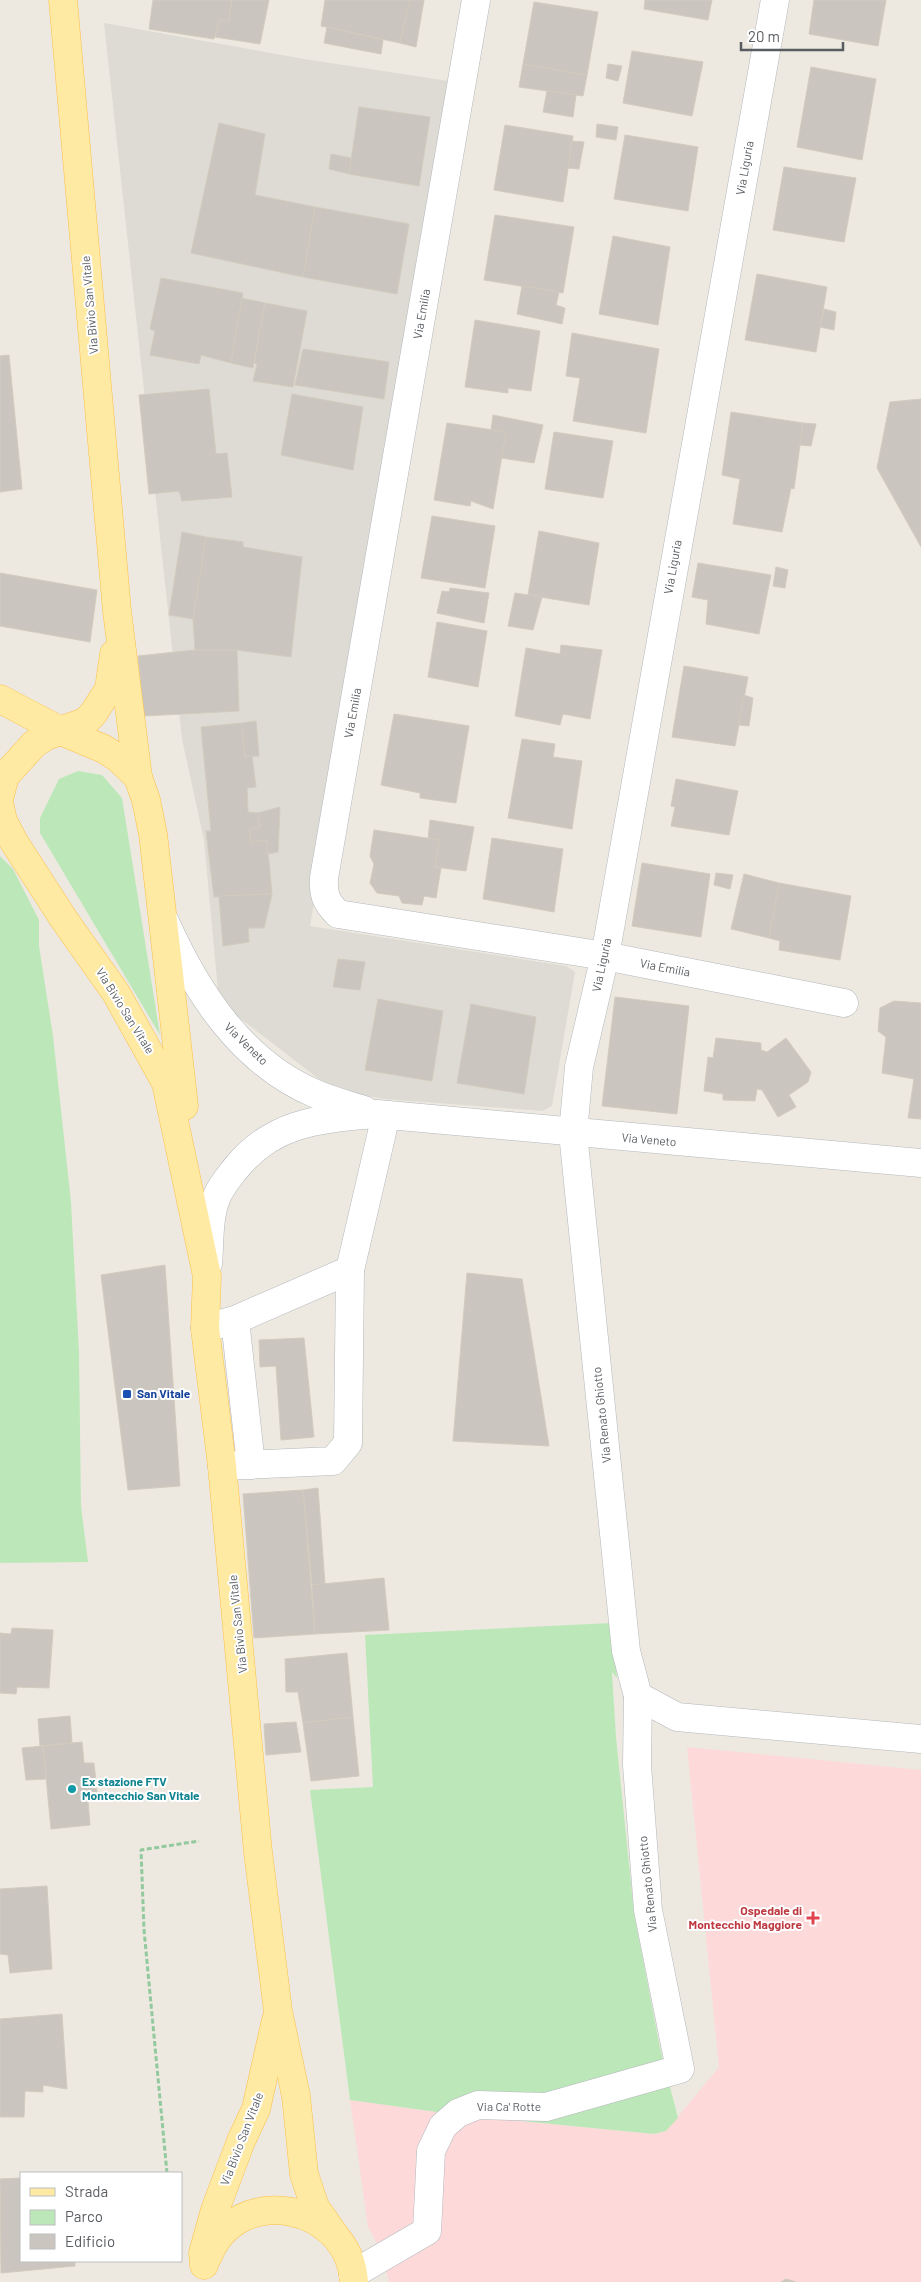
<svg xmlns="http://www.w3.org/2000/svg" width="921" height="2282" viewBox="0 0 921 2282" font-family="Barlow,sans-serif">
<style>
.industrial{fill:#dddbd4}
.medical{fill:#fddad9}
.green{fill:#bce8b9}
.building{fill:#cac6bf;stroke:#d2cbbe}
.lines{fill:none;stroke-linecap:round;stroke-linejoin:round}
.minor-casing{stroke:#b3b7bc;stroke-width:29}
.major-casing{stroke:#fdbf49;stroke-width:29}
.path{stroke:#92c99e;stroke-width:3;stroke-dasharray:5 2.5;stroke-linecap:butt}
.minor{stroke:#fff;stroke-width:28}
.major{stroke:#ffeaa3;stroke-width:28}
.transit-dot{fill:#1a4fb4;stroke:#fff;stroke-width:2}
.culture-dot{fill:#0f9aa8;stroke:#fff;stroke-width:2}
.health-dot{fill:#e0444e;stroke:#fff;stroke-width:2}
.labels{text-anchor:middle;stroke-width:4;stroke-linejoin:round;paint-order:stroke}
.street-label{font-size:12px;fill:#595d62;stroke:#fff}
.transit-label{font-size:12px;font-weight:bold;fill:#164399;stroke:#fff;text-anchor:start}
.culture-label{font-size:12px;font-weight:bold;fill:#0d838f;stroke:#fff;text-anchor:start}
.health-label{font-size:12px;font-weight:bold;fill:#be3a42;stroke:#fff;text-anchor:end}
</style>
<rect width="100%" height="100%" fill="#ede9e0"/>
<polygon class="industrial" points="104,23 304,59 455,82 310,926 566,966 575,972 552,1106 543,1111 384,1099 333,1090 219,1002 204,840 182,739"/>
<polygon class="medical" points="687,1747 921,1770 921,2282 389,2282 380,2249 368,2227 350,2100 459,2115 654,2134 666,2131 719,2067"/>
<g class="green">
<polygon points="78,771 102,775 122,798 160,1035 40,833 40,818 59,779"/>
<polygon points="0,856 13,869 39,920 39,946 53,1036 71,1202 79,1352 81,1506 88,1562 0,1563"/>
<polygon points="611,1623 617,1678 612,1672 616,1737 634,1913 660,2048 678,2118 666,2131 654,2134 459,2115 350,2100 310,1790 373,1787 365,1635"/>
</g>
<g class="building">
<polygon points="153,0 232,0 229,21 219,20 214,39 149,29"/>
<polygon points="232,0 269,0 260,44 215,37 219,20 229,21"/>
<polygon points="325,0 410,0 400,43 321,26"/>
<polygon points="410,0 424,0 416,47 400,43"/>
<polygon points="645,0 712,0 708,20 644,9"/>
<polygon points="814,0 886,0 878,46 809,34"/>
<polygon points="534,2 598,12 587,75 523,64"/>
<polygon points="327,27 383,40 381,54 324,43"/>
<polygon points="632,51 703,62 692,116 623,103"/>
<polygon points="523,64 587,75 583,96 519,87"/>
<polygon points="608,64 622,66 618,81 606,78"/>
<polygon points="811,67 876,79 862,160 797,147"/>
<polygon points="547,91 576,95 573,117 543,112"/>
<polygon points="359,107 430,117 419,186 349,174"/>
<polygon points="219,123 265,134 255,195 315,207 303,277 191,253"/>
<polygon points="597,124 618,127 616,140 596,137"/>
<polygon points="505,125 573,136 563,202 494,190"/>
<polygon points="625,135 698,147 688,211 614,199"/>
<polygon points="572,141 584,142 579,169 568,168"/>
<polygon points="331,154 351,158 349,174 329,169"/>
<polygon points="784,167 856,178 844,242 773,230"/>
<polygon points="315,207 409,224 397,294 303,277"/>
<polygon points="495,215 574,227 563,293 484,280"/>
<polygon points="613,236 670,247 658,325 599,314"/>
<polygon points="757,274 827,287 816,352 745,340"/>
<polygon points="161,278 243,293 231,363 201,355 199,364 150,355 155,331 150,329"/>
<polygon points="522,286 559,292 556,305 565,308 562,324 517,314"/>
<polygon points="242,298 265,303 253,368 231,363"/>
<polygon points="265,303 307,311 293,387 253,381 257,364 254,363"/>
<polygon points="824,309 836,312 834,330 820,327"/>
<polygon points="475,320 540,331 531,391 508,388 508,393 465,387"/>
<polygon points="572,333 659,349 646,433 573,421 580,378 566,376"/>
<polygon points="303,349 389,362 384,399 295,385"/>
<polygon points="9,355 22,489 0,492 0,356"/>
<polygon points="209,389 216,454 227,453 232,497 182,501 179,491 149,494 139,395"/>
<polygon points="292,394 363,407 353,470 281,455"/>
<polygon points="921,399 921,547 877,468 890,402"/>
<polygon points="731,412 803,423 794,489 791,488 782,532 733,524 740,479 722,475"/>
<polygon points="493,415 543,425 534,463 501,458 506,432 491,430"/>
<polygon points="447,423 506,432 493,509 471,501 470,506 434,500"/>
<polygon points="803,423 816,424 811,446 800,445"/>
<polygon points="554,432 613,441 603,498 545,489"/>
<polygon points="432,516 495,526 485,588 421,578"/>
<polygon points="539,531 599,543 589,605 528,595"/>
<polygon points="182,532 206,537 193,619 169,615"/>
<polygon points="206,537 243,542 243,547 302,557 291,657 237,650 195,650 193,619"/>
<polygon points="698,563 771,575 759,634 706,624 708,600 692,597"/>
<polygon points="776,567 788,570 785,588 773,586"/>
<polygon points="0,573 97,590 90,642 0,626"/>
<polygon points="450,588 489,593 484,623 437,613 442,591 449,592"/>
<polygon points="515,593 542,597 533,630 508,626"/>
<polygon points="437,622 487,631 478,687 428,677"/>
<polygon points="561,645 602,650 590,719 563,714 560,725 515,716 526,648 560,654"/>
<polygon points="195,650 237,650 239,711 144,716 138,656"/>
<polygon points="684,666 748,677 735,746 672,737"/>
<polygon points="744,695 753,698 749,726 739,725"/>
<polygon points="394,714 469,726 456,803 420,798 420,793 381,785"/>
<polygon points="256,721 259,756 245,757 242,723"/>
<polygon points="242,723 245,757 252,756 256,787 247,788 248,812 258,813 260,827 249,829 251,842 267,840 272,894 214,897 206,831 211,831 201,727"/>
<polygon points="522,739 555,744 553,757 582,761 572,829 508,818"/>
<polygon points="676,779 738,791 729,835 671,826 675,807 671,806"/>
<polygon points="280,807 278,852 267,854 267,840 251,842 249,829 260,827 258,813"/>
<polygon points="430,820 474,827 466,871 435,867 439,840 428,839"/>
<polygon points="374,830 439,840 435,867 441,868 436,898 424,896 422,905 402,903 399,896 377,893 370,883 374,864 370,856"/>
<polygon points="492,838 563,849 554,912 483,899"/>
<polygon points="642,863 710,874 701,937 632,926"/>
<polygon points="716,873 733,875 730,889 714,885"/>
<polygon points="744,874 779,883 769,938 731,929"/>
<polygon points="779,883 851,896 840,960 779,950 780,941 769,938"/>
<polygon points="272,894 264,928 248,928 249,942 223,946 219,896"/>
<polygon points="338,959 365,962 360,990 333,987"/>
<polygon points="615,997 689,1006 677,1114 602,1106"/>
<polygon points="378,999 443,1011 432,1081 365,1070"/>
<polygon points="894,1001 921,1003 921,1119 908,1118 914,1079 882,1073 886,1037 878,1031 880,1008"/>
<polygon points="471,1004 536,1017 524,1094 457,1083"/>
<polygon points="716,1038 761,1043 761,1050 767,1052 786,1038 811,1072 808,1082 789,1095 796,1107 778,1117 762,1090 757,1089 755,1101 723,1100 723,1094 704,1091 708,1057 713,1058"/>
<polygon points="165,1265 180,1486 128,1490 101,1275"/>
<polygon points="467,1273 522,1279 549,1446 453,1441"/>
<polygon points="304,1338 314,1437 281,1440 276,1366 260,1367 259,1340"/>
<polygon points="318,1488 325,1584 312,1585 303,1490"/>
<polygon points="303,1490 315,1634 254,1638 243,1494"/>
<polygon points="384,1578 389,1630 315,1634 312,1585"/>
<polygon points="12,1628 53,1630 49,1688 17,1687 16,1694 0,1693 0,1633 11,1634"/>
<polygon points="347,1653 353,1717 303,1723 298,1692 286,1692 285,1659"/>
<polygon points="70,1716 72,1743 40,1746 38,1719"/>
<polygon points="353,1717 359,1776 311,1781 303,1723"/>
<polygon points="296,1722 301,1752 266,1755 264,1724"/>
<polygon points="82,1742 84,1763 94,1763 98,1800 88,1801 90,1825 51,1829 43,1746"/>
<polygon points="43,1746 46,1779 26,1780 22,1748"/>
<polygon points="47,1886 52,1969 10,1973 8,1955 0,1954 0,1889"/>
<polygon points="62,2014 67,2089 43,2085 43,2092 25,2091 24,2117 0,2117 0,2019"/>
<polygon points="21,2178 21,2261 75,2261 75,2266 1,2273 0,2179"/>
<polygon points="786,2279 796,2282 781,2282"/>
</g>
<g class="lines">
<defs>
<g id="minor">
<path d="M476 0 324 878C323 895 326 902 338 914L605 956 844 1003"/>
<polyline points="775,0 605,956 579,1067 573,1133 626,1651 638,1696 677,1717 921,1739"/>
<path d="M165 922C197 993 242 1063 316 1094 332 1101 348 1105 364 1110"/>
<path d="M208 1264C210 1242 208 1217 217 1196 221 1186 229 1177 236 1168 274 1121 321 1119 377 1114L921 1163"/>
<polyline points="235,1320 350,1270"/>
<polyline points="205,1328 235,1320 251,1465"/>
<polyline points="222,1466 333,1461 348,1443 350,1270 386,1115"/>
<polyline points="353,2274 427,2231 431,2151 443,2126 458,2113 478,2105 546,2107 680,2069 648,1910 637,1765 638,1696"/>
</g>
<g id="major">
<polyline points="63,0 117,611 138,777 146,800 153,834 184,1106"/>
<polyline points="0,699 61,731 104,749 118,758 138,777"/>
<polyline points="0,795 5,776 34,744 46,736 85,722 93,714 109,689 114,654"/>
<polyline points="0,807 3,821 14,842 63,918 116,993 166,1083 207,1276 205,1328 222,1466 258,1852 278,2011 296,2096 304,2174 315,2207 334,2234"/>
<path d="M208 2256C237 2182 349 2203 354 2282"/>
<polyline points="204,2265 203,2253 215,2210 241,2141 256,2109 276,2020"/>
</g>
</defs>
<use href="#minor" class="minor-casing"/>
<use href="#major" class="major-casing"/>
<polyline class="path" points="167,2173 144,1930 141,1850 199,1841"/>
<use href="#minor" class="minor"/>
<use href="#major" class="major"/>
</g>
<rect class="transit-dot" x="122" y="1389" width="10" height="10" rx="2.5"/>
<circle class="culture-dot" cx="72" cy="1789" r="5"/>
<path class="health-dot" d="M810.5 1910.5h5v5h5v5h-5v5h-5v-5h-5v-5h5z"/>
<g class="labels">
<g class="street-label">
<text transform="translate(745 168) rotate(-80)" y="4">Via Liguria</text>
<text transform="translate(90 305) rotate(-95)" y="4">Via Bivio San Vitale</text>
<text transform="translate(422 314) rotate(-80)" y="4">Via Emilia</text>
<text transform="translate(673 567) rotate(-80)" y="4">Via Liguria</text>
<text transform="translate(353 713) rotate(-80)" y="4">Via Emilia</text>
<text transform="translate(602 965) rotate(-78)" y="4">Via Liguria</text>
<text transform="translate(665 968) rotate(11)" y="4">Via Emilia</text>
<text transform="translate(125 1011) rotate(58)" y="4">Via Bivio San Vitale</text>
<text transform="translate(246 1044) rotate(44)" y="4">Via Veneto</text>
<text transform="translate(649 1140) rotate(5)" y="4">Via Veneto</text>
<text transform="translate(602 1415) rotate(-96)" y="4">Via Renato Ghiotto</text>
<text transform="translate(238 1624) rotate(-96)" y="4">Via Bivio San Vitale</text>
<text transform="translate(648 1884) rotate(-96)" y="4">Via Renato Ghiotto</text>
<text x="509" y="2111">Via Ca' Rotte</text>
<text transform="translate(242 2139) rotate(-69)" y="4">Via Bivio San Vitale</text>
</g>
<g class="transit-label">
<text x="137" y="1398">San Vitale</text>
</g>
<g class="culture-label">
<text x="82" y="1786">Ex stazione FTV<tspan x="82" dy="14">Montecchio San Vitale</tspan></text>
</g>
<g class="health-label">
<text x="802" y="1915">Ospedale di<tspan x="802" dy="14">Montecchio Maggiore</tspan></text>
</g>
</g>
<rect x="20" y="2172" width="162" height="90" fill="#ffffff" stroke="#bdbec0"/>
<rect x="30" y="2188" width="25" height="8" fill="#ffeaa3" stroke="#bdbec0"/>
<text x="65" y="2197" font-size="15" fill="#595d62">Strada</text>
<rect x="30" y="2210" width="25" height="15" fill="#bce8b9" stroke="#bdbec0"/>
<text x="65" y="2222" font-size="15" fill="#595d62">Parco</text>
<rect x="30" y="2234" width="25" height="15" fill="#cac6bf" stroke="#bdbec0"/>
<text x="65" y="2247" font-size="15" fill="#595d62">Edificio</text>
<path d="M741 42v8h102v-8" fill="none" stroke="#595d62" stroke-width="2.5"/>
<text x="748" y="42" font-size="15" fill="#595d62" stroke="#ffffff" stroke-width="4" paint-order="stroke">20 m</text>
</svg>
